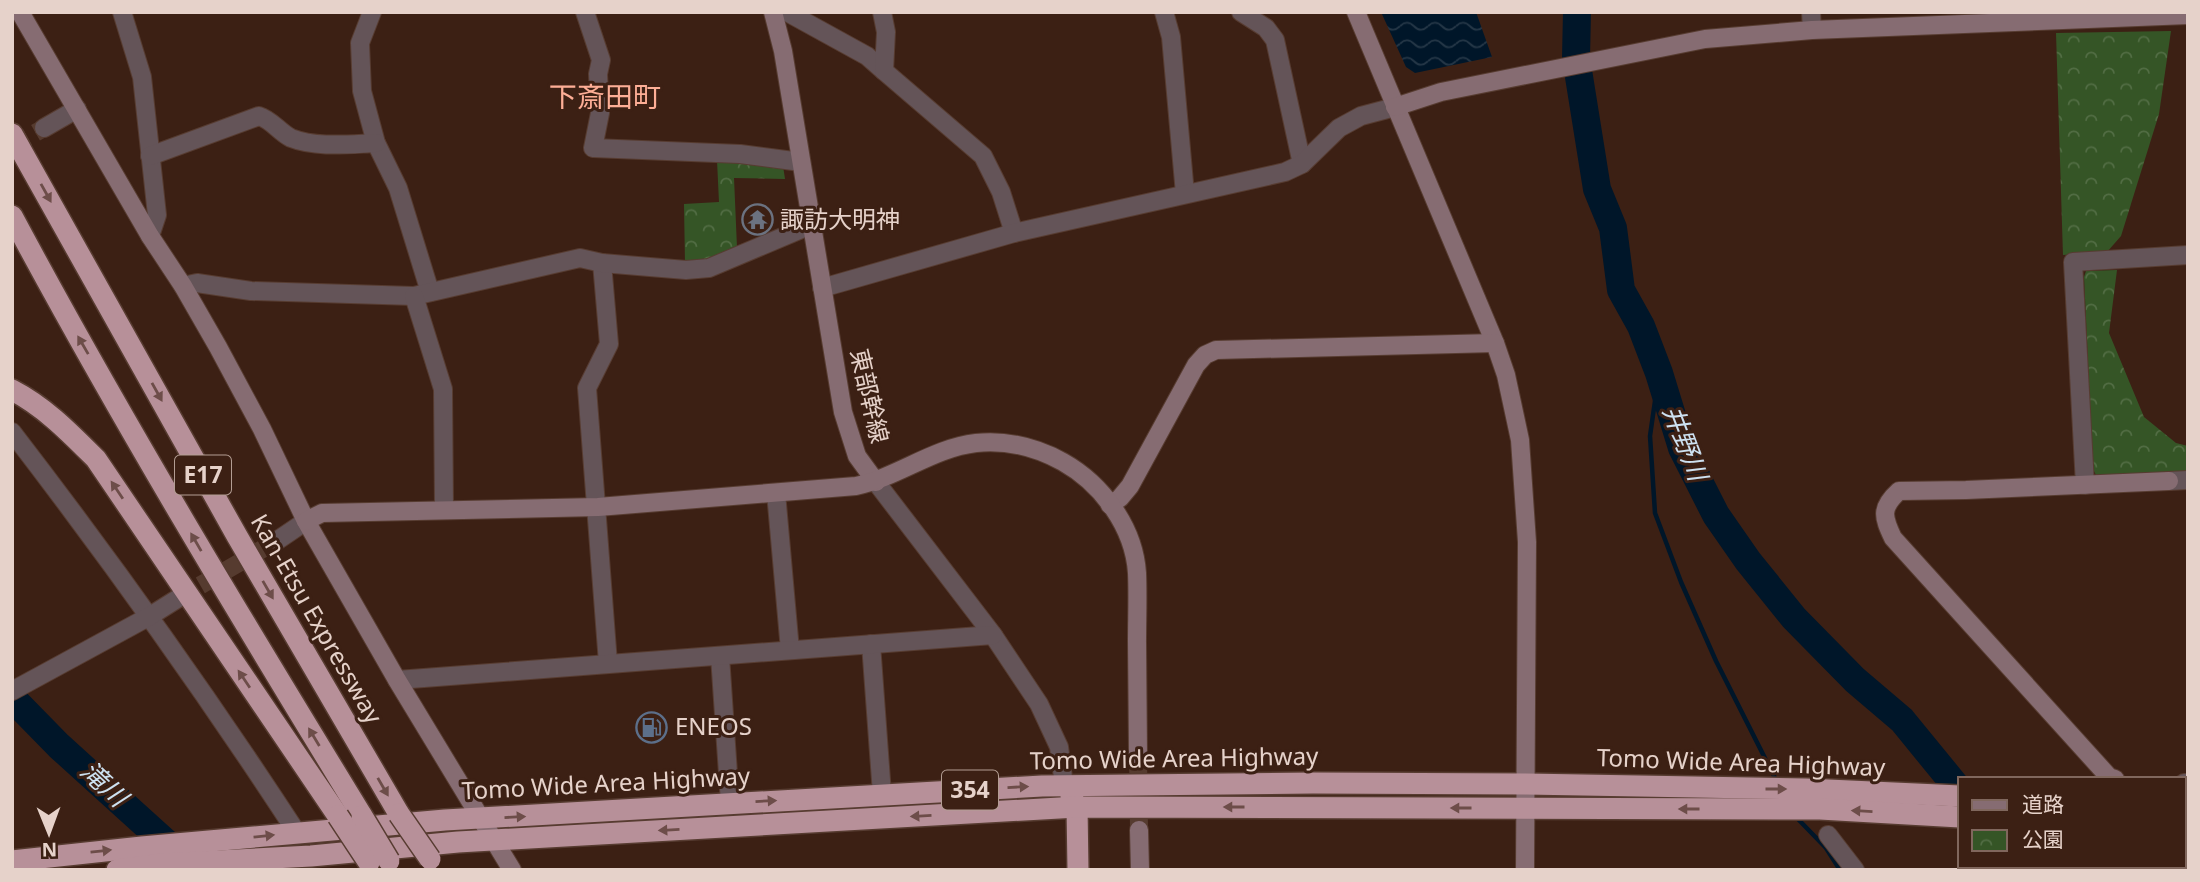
<svg xmlns="http://www.w3.org/2000/svg" width="2200" height="882" viewBox="0 0 2200 882" font-family="'Noto Sans','Noto Sans JP',sans-serif">
<style>
.park{fill:url(#park-crowns)}
.water{fill:url(#water-waves)}
.lines{fill:none;stroke-linecap:round;stroke-linejoin:round}
.stream{stroke:#001629;stroke-width:4.5}
.river{stroke:#001629;stroke-width:28}
.street-tunnel{stroke:#563b2f;stroke-width:18;stroke-dasharray:18 9;stroke-linecap:butt}
.secondary-tunnel{stroke:#563b2f;stroke-width:18;stroke-dasharray:18 9;stroke-linecap:butt}
.street-casing{stroke:#573c31;stroke-width:20}
.secondary-casing{stroke:#573c31;stroke-width:20}
.highway-casing{stroke:#573c31;stroke-width:24}
.street{stroke:#645458;stroke-width:18}
.secondary{stroke:#866c72;stroke-width:18}
.highway{stroke:#b79099;stroke-width:21}
.highway-bridge-casing{stroke:#573c31;stroke-width:24;stroke-linecap:butt}
.highway-bridge{stroke:#b79099;stroke-width:21}
.oneway{fill:#6d4d49}
.labels{text-anchor:middle;stroke-width:6;stroke-linejoin:round;paint-order:stroke}
.shield{fill:#3c2014;stroke:#b39d93;stroke-width:2}
.shield-label{font-size:23px;font-weight:bold;fill:#e6d2ca}
.poi-label{font-size:24px;fill:#e6d2ca;stroke:#3c2014;text-anchor:start}
.street-label{font-size:24px;fill:#e6d2ca;stroke:#3c2014}
.water-label{font-size:26px;font-style:italic;fill:#cde1f1;stroke:#3c2014}
.quarter-label{font-size:28px;fill:#fdae96;stroke:#3c2014}
</style>
<defs>
<pattern id="park-crowns" width="20" height="18" patternUnits="userSpaceOnUse" patternTransform="scale(1.75)"><rect width="20" height="18" fill="#355526"/><path d="M2 6a3 3 0 1 1 6 0M12 15a3 3 0 1 1 6 0" fill="none" stroke="#526d44"/></pattern>
<pattern id="water-waves" width="16" height="10" patternUnits="userSpaceOnUse" patternTransform="scale(1.75)"><rect width="16" height="10" fill="#001629"/><path d="M0 5q4-4 8 0t8 0" fill="none" stroke="#253747"/></pattern>
</defs>
<rect width="100%" height="100%" fill="#3c2014"/>
<g class="park">
<polygon points="2171,31 2159,114 2121,236 2107,252 2063,255 2056,33"/>
<polygon points="717,160 783,166 785,179 734,178 737,248 702,263 685,263 684,204 719,202"/>
<polygon points="2117,270 2109,333 2144,417 2176,443 2188,446 2188,471 2096,475 2093,469 2084,277 2086,271"/>
</g>
<polygon class="water" points="1381,12 1476,12 1492,57 1415,73 1406,67"/>
<g class="lines">
<g class="stream">
<polyline points="1659,373 1650,436 1655,513 1681,582 1716,661 1777,782"/>
<polyline points="1796,817 1826,848 1840,870"/>
</g>
<g class="river">
<polyline points="1577,12 1576,58 1597,189 1613,228 1621,290 1641,326 1659,373 1682,448 1716,515 1748,561 1794,618 1855,680 1902,720 1960,791"/>
<polyline points="12,698 59,746 186,861"/>
<polyline points="2014,866 2016,870"/>
</g>
<g class="street-tunnel">
<polyline points="12,146 44,128"/>
<polyline points="177,599 278,540"/>
</g>
<polyline class="secondary-tunnel" points="1138,755 1139,830"/>
<defs>
<g id="street">
<polyline points="122,12 142,77 157,215 150,236"/>
<polyline points="372,12 360,43 362,91 376,143 398,188 430,292"/>
<polyline points="585,12 601,60 598,74 600,113 593,148 740,154 801,162"/>
<polyline points="787,12 867,56 884,71"/>
<polyline points="882,12 886,32 884,71 983,156 1001,192 1014,233"/>
<polyline points="1164,12 1171,37 1185,194"/>
<polyline points="1241,12 1266,28 1275,40 1302,164"/>
<polyline points="1811,12 1812,30"/>
<polyline points="44,128 77,109"/>
<path d="M150 156 259 116C272 120 279 132 291 138 316 148 350 144 376 143"/>
<polyline points="602,263 609,344 587,388 608,663"/>
<polyline points="183,286 197,283 251,291 414,296 580,258 602,263 686,270 709,268 811,225"/>
<polyline points="822,288 1014,233 1285,172 1302,164 1339,128 1361,116 1395,107"/>
<polyline points="414,296 443,389 444,510"/>
<path d="M12 432C112 562 207 695 297 833"/>
<polyline points="2169,481 2188,480"/>
<polyline points="876,482 993,635 1039,704 1059,747 1064,785"/>
<polyline points="2085,485 2073,262 2188,255"/>
<polyline points="776,493 790,650"/>
<polyline points="278,540 306,521"/>
<polyline points="871,644 882,794"/>
<polyline points="720,656 730,803"/>
<polyline points="397,680 993,635"/>
<polyline points="12,691 150,616 177,599"/>
<polyline points="2184,783 2188,783"/>
<polyline points="1828,835 1855,870"/>
</g>
<g id="secondary">
<polyline points="20,12 150,236 183,286 218,347 262,429 306,521 397,680 512,870"/>
<polyline points="773,12 783,51 843,412 857,456 876,482"/>
<polyline points="1356,12 1495,343 1506,375 1520,440 1527,542 1525,870"/>
<polyline points="1395,107 1441,92 1705,39 1812,30 2188,15"/>
<polyline points="1110,505 1120,498 1130,486 1196,365 1205,355 1216,350 1495,343"/>
<path d="M306 521 322 513 598 507 856 486C898 477 933 448 976 443 1006 440 1036 447 1063 462 1102 484 1134 527 1137 573 1138 596 1137 619 1137 642 1137 680 1138 717 1138 755"/>
<path d="M2115 779 2109 777 1893 538C1883 517 1880 508 1899 491L1966 490 2169 481"/>
<polyline points="1139,830 1140,870"/>
</g>
<g id="highway">
<polyline points="12,134 237,536 399,814"/>
<path d="M12 216C121 420 241 618 362 816"/>
<path d="M12 390C45 407 70 433 96 459L338 816"/>
<polyline points="1071,796 1077,807 1078,870"/>
<polyline points="2184,803 2188,803"/>
<polyline points="2184,823 2188,823"/>
<polyline points="12,861 142,847 445,820 1042,786 1313,783 1526,784 1806,789 1960,796"/>
<polyline points="117,870 162,864 311,856 458,842 1077,807 1820,809 1960,817"/>
</g>
</defs>
<use href="#street" class="street-casing"/>
<use href="#secondary" class="secondary-casing"/>
<use href="#highway" class="highway-casing"/>
<use href="#street" class="street"/>
<use href="#secondary" class="secondary"/>
<use href="#highway" class="highway"/>
<defs>
<g id="highway-bridge">
<polyline points="399,814 430,859"/>
<polyline points="338,816 369,863"/>
<polyline points="362,816 389,861"/>
</g>
</defs>
<use href="#highway-bridge" class="highway-bridge-casing"/>
<use href="#highway-bridge" class="highway-bridge"/>
</g>
<defs><path id="oneway-solid" d="M-6-.8H1V-3.2L6.5 0L1 3.2V.8H-6Z" transform="scale(1.75)"/></defs>
<g class="oneway">
<use href="#oneway-solid" transform="translate(46 193) rotate(61)"/>
<use href="#oneway-solid" transform="translate(83 345) rotate(-120)"/>
<use href="#oneway-solid" transform="translate(157 392) rotate(61)"/>
<use href="#oneway-solid" transform="translate(117 490) rotate(-124)"/>
<use href="#oneway-solid" transform="translate(196 542) rotate(-120)"/>
<use href="#oneway-solid" transform="translate(268 590) rotate(60)"/>
<use href="#oneway-solid" transform="translate(244 679) rotate(-124)"/>
<use href="#oneway-solid" transform="translate(314 737) rotate(-121)"/>
<use href="#oneway-solid" transform="translate(383 787) rotate(60)"/>
<use href="#oneway-solid" transform="translate(1018 787) rotate(-3)"/>
<use href="#oneway-solid" transform="translate(1776 789)"/>
<use href="#oneway-solid" transform="translate(766 801) rotate(-3)"/>
<use href="#oneway-solid" transform="translate(1234 807) rotate(-180)"/>
<use href="#oneway-solid" transform="translate(1461 808) rotate(-180)"/>
<use href="#oneway-solid" transform="translate(1689 809) rotate(-180)"/>
<use href="#oneway-solid" transform="translate(1862 811) rotate(-177)"/>
<use href="#oneway-solid" transform="translate(921 816) rotate(177)"/>
<use href="#oneway-solid" transform="translate(515 817) rotate(-3)"/>
<use href="#oneway-solid" transform="translate(669 830) rotate(177)"/>
<use href="#oneway-solid" transform="translate(264 836) rotate(-6)"/>
<use href="#oneway-solid" transform="translate(101 851) rotate(-6)"/>
</g>
<defs>
<symbol id="temple-ring" viewBox="-11 -11 22 22"><circle r="9.5" fill="#3c2014" stroke="#6b7280" stroke-width="1.5"/><path d="M0-6L5-2H3V0L6.5 2.5H4V6H1.5V3h-3V6H-4V2.5H-6.5L-3 0V-2H-5Z" fill="#6b7280"/></symbol>
<symbol id="fuel-ring" viewBox="-11 -11 22 22"><circle r="9.5" fill="#3c2014" stroke="#5c6f8a" stroke-width="1.5"/><path d="M-5.5-6h7V0h2V4h1.3V-2.5L3-4.5l.8-.8L6-3V5H2.5V1h-1V6h-7ZM-4.2-4.7v3.2H.2V-4.7Z" fill="#5c6f8a"/></symbol>
</defs>
<g fill-rule="evenodd">
<use href="#temple-ring" x="740" y="202" width="35" height="35"/>
<use href="#fuel-ring" x="634" y="710" width="35" height="35"/>
</g>
<g class="labels">
<g class="shield">
<rect x="175" y="455.5" width="56" height="39" rx="5"/>
<rect x="942" y="770.5" width="56" height="39" rx="5"/>
</g>
<g class="shield-label">
<text x="203" y="483">E17</text>
<text x="970" y="798">354</text>
</g>
<g class="poi-label">
<text x="780" y="228">諏訪大明神</text>
<text x="675" y="735">ENEOS</text>
</g>
<g class="street-label">
<text transform="translate(869 396) rotate(77)" y="8">東部幹線</text>
<text transform="translate(316 619) rotate(60)" y="8">Kan-Etsu Expressway</text>
<text transform="translate(1174 759) rotate(-1)" y="8">Tomo Wide Area Highway</text>
<text transform="translate(1741 763) rotate(2)" y="8">Tomo Wide Area Highway</text>
<text transform="translate(606 784) rotate(-3)" y="8">Tomo Wide Area Highway</text>
</g>
<g class="water-label">
<text transform="translate(1685 443) rotate(69)" y="9">井野川</text>
<text transform="translate(104 784) rotate(43)" y="9">滝川</text>
</g>
<g class="quarter-label">
<text x="605" y="107">下斎田町</text>
</g>
</g>
<rect width="2200" height="882" fill="none" stroke="#e6d2ca" stroke-width="28"/>
<rect x="1958" y="777" width="228" height="91" fill="#3c2014" stroke="#80675d" stroke-width="2"/>
<rect x="1972" y="800" width="35" height="10" fill="#866c72" stroke="#80675d" stroke-width="2"/>
<text x="2022" y="812" font-size="21" fill="#e6d2ca">道路</text>
<rect x="1972" y="830" width="35" height="21" fill="url(#park-crowns)" stroke="#80675d" stroke-width="2"/>
<text x="2022" y="847" font-size="21" fill="#e6d2ca">公園</text>
<g transform="translate(49 833) rotate(179)" stroke="#3c2014" stroke-width="5" paint-order="stroke">
<path d="M0-5L12 26L0 18L-12 26Z" fill="#e6d2ca"/>
<text y="-10" font-size="19" font-weight="bold" text-anchor="middle" fill="#e6d2ca">N</text>
</g>
</svg>
